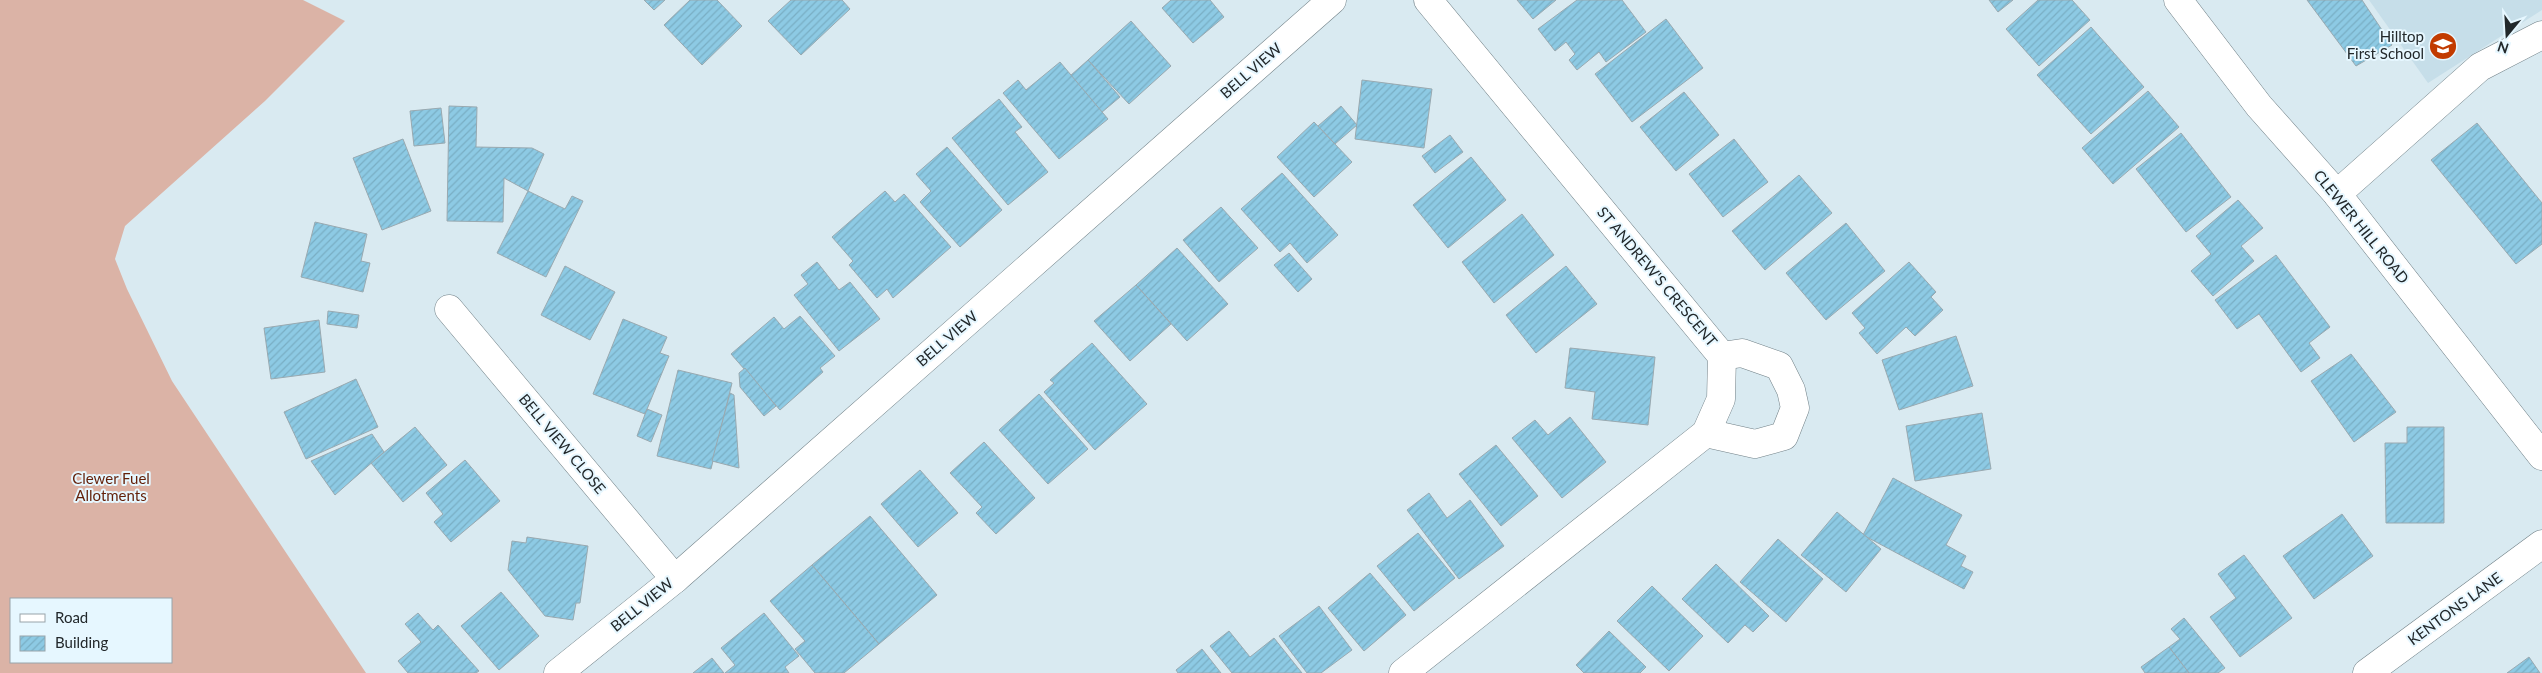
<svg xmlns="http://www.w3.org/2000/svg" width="2542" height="673" viewBox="0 0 2542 673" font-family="Lato,sans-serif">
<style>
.built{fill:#c6dee9}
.garden{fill:#dbb3a6;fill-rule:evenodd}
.building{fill:url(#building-hatch);stroke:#99a9b0}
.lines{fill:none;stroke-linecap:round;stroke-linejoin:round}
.street-casing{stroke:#718087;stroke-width:29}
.secondary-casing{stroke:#718087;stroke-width:29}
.street{stroke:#fff;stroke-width:28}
.secondary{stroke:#fff;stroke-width:28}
.labels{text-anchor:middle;stroke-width:4;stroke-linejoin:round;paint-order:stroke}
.poi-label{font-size:15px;fill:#22282b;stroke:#e6f7ff;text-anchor:end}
.street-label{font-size:15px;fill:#22282b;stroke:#e6f7ff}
.park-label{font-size:15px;fill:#631f08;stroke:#e6f7ff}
</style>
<defs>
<pattern id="building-hatch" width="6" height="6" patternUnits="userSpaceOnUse" patternTransform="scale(1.25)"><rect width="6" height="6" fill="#8dcae4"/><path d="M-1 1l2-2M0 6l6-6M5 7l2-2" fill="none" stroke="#79aec4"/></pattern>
</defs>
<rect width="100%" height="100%" fill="#d9eaf1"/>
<polygon class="built" points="2369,0 2542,0 2542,10 2428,83"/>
<path class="garden" d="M0 0H303L345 21 265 101 125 226 115 259 127 289 172 381 366 673H0ZM11 599H171V662H11Z"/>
<g class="building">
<polygon points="644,0 665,0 654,10"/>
<polygon points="690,0 717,0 742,26 702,65 664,25"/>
<polygon points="791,0 842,0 850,9 801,55 768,21"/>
<polygon points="1171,0 1210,0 1224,17 1193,43 1162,8"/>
<polygon points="1517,0 1556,0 1533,19"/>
<polygon points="1577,0 1622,0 1646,32 1606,62 1599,52 1577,70 1569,60 1575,54 1566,42 1555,51 1538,29"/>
<polygon points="1989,0 2013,0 1998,12"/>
<polygon points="2038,0 2072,0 2090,20 2039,66 2006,29"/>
<polygon points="2307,0 2362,0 2392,45 2356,66"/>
<polygon points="1666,19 1703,68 1632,122 1595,74"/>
<polygon points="1131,21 1171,66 1129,104 1088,60"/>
<polygon points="2091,27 2144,87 2091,134 2037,75"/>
<polygon points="1088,60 1120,97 1101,113 1070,76"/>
<polygon points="1060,62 1108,119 1059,159 1003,93 1018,80 1026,90"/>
<polygon points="1362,80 1432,89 1424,148 1355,139"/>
<polygon points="2148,91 2179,127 2113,184 2082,148"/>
<polygon points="1684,92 1719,135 1676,171 1640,127"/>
<polygon points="999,99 1022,127 1015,132 1048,172 1008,205 952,138"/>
<polygon points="449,106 477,107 476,147 532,148 544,154 528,191 504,178 503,222 447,221"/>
<polygon points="1341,106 1357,125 1335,144 1318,126"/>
<polygon points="441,108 445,143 414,146 410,111"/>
<polygon points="1314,122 1352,162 1314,197 1277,157"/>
<polygon points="2477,123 2542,203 2542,244 2516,264 2431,160"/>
<polygon points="2181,133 2231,197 2186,232 2136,169"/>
<polygon points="1450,135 1463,152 1435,173 1422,156"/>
<polygon points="403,139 431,211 382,230 353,158"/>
<polygon points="1734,139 1768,182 1723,217 1689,174"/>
<polygon points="947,147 1002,210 960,247 920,202 931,191 916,174"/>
<polygon points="1471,157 1506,200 1448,248 1413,205"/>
<polygon points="1282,173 1338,235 1307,263 1290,243 1280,252 1241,209"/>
<polygon points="1799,175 1832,213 1765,270 1732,231"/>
<polygon points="528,191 565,209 572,196 583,201 546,277 497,253"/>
<polygon points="885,191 895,202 904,194 951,247 893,298 887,289 877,298 849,265 853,261 832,237"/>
<polygon points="2238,200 2263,228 2241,246 2254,261 2213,296 2191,271 2211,254 2196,236"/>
<polygon points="1221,207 1258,248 1219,282 1183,240"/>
<polygon points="1522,214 1554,255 1494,303 1462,262"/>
<polygon points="315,222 367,234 361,261 370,263 363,292 301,277"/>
<polygon points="1846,223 1885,271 1826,320 1786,273"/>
<polygon points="1177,248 1228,304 1187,341 1136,285"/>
<polygon points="1289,253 1312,279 1298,292 1274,265"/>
<polygon points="2276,255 2330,327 2309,343 2320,358 2301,372 2259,314 2237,329 2215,300"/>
<polygon points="817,262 839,290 850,282 880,319 839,351 794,295 808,284 801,275"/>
<polygon points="1909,262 1936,292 1931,297 1943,310 1915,336 1906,327 1877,354 1859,333 1865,328 1852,313"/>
<polygon points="565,266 615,292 590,340 541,315"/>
<polygon points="1566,266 1597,304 1536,353 1506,315"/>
<polygon points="1136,285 1171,324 1130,361 1094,321"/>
<polygon points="328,311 359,315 357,328 327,324"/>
<polygon points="800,316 835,356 820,368 823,372 780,410 731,354 774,317 784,329"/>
<polygon points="623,319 667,337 660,353 669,356 645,414 593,394"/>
<polygon points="319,320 325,372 271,379 264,328"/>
<polygon points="1956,336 1973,386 1899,410 1882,360"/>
<polygon points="1092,343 1147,404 1095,450 1044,392 1054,383 1050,380"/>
<polygon points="1570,348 1655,357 1648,425 1592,419 1595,392 1565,388"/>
<polygon points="2351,354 2396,412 2354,442 2311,381"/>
<polygon points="745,368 776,406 764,416 740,387 739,373"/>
<polygon points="678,370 732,383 711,469 657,456"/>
<polygon points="356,379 378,427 306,459 284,412"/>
<polygon points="730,393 734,395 739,468 712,461"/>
<polygon points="1039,394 1088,449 1048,484 999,430"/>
<polygon points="647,409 662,415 651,442 637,436"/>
<polygon points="1982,413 1991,469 1915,481 1906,426"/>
<polygon points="1570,417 1606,462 1562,498 1512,438 1535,420 1548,435"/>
<polygon points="415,427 447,465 403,502 371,463"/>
<polygon points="2407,427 2444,427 2444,523 2386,523 2385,443 2407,443"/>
<polygon points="372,434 384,452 335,495 311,461"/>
<polygon points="984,442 1035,498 996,534 976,513 982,507 950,473"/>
<polygon points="1496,445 1538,496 1501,526 1459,474"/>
<polygon points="465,460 500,501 451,542 434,522 443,514 426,493"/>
<polygon points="920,470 958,513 918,547 881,504"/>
<polygon points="1893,478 1962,515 1946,545 1966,556 1961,566 1973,572 1964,589 1863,535"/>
<polygon points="1429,493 1447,518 1470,500 1504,546 1459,579 1407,510"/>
<polygon points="1837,512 1881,549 1846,592 1801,555"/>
<polygon points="2342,514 2373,556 2314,599 2283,556"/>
<polygon points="870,516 937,595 879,644 812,565"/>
<polygon points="1418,533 1455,578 1414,611 1377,566"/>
<polygon points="527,537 588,546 580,603 576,603 573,620 545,616 508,570 512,541 526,543"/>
<polygon points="1778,539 1823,579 1786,622 1740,582"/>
<polygon points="2244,555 2292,618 2240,657 2210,617 2236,598 2218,574"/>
<polygon points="1716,564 1769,616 1753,632 1745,625 1728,643 1682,599"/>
<polygon points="812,565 879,644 844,673 815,673 795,649 805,641 770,601"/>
<polygon points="1370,573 1406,615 1364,651 1328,608"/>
<polygon points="1652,586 1703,636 1669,671 1617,621"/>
<polygon points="501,592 539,636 499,670 461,626"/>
<polygon points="1319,606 1352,650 1321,673 1307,673 1279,636"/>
<polygon points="418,613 433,630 438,625 479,671 476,673 408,673 398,661 421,642 405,624"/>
<polygon points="764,613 799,656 785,667 789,673 725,673 735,665 721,648"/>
<polygon points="2184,618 2225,668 2218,673 2189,673 2169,647 2180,639 2171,629"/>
<polygon points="1229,631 1250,657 1274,638 1302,673 1232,673 1210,646"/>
<polygon points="1609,631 1646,667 1640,673 1584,673 1576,665"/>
<polygon points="2169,647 2189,673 2145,673 2141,667"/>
<polygon points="1202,649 1221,673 1178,673 1176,670"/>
<polygon points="2529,657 2540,673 2507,673"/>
<polygon points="712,658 724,673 693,673"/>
</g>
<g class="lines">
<defs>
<g id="street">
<polyline points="2337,194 2480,67 2542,35"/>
<polyline points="449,309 675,579"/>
<polyline points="1706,433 1755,444 1784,436 1795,408 1791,390 1779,366 1742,353 1722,356"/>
<polyline points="558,673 675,579 1332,0"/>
<polyline points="1403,673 1706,433 1721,399 1722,356 1428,0"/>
<polyline points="2367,673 2542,544"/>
</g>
<polyline id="secondary" points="2178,0 2259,106 2337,194 2542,456"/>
</defs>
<use href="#street" class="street-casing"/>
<use href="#secondary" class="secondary-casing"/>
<use href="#street" class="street"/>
<use href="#secondary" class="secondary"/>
</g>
<defs>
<symbol id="school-disc" viewBox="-11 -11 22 22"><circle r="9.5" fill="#c23b00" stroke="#e6f7ff"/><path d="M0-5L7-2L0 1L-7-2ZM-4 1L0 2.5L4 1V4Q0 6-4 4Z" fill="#fff"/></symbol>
</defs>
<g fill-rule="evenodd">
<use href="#school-disc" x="2427" y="30" width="32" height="32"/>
</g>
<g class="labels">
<g class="poi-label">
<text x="2424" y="42">Hilltop<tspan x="2424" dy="17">First School</tspan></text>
</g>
<g class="street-label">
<text transform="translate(1251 71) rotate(-41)" y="5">BELL VIEW</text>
<text transform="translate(2361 227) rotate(51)" y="5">CLEWER HILL ROAD</text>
<text transform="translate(1657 277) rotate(50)" y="5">ST ANDREW'S CRESCENT</text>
<text transform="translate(947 339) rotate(-41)" y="5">BELL VIEW</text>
<text transform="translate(562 444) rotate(50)" y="5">BELL VIEW CLOSE</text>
<text transform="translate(642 605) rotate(-39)" y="5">BELL VIEW</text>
<text transform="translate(2455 609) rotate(-36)" y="5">KENTONS LANE</text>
</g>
<g class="park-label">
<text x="111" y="484">Clewer Fuel<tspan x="111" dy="17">Allotments</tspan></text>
</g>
</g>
<rect x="10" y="598" width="162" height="65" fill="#e6f7ff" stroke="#98a4aa"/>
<rect x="20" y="614" width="25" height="8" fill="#ffffff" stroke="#98a4aa"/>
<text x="55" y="623" font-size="15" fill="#22282b">Road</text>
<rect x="20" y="636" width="25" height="15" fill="url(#building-hatch)" stroke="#98a4aa"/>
<text x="55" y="648" font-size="15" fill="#22282b">Building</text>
<g transform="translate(2507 35) rotate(198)" stroke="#e6f7ff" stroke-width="4" paint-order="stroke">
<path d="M0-4L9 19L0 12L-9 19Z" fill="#22282b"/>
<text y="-8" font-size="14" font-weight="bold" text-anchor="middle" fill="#22282b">N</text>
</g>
</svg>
